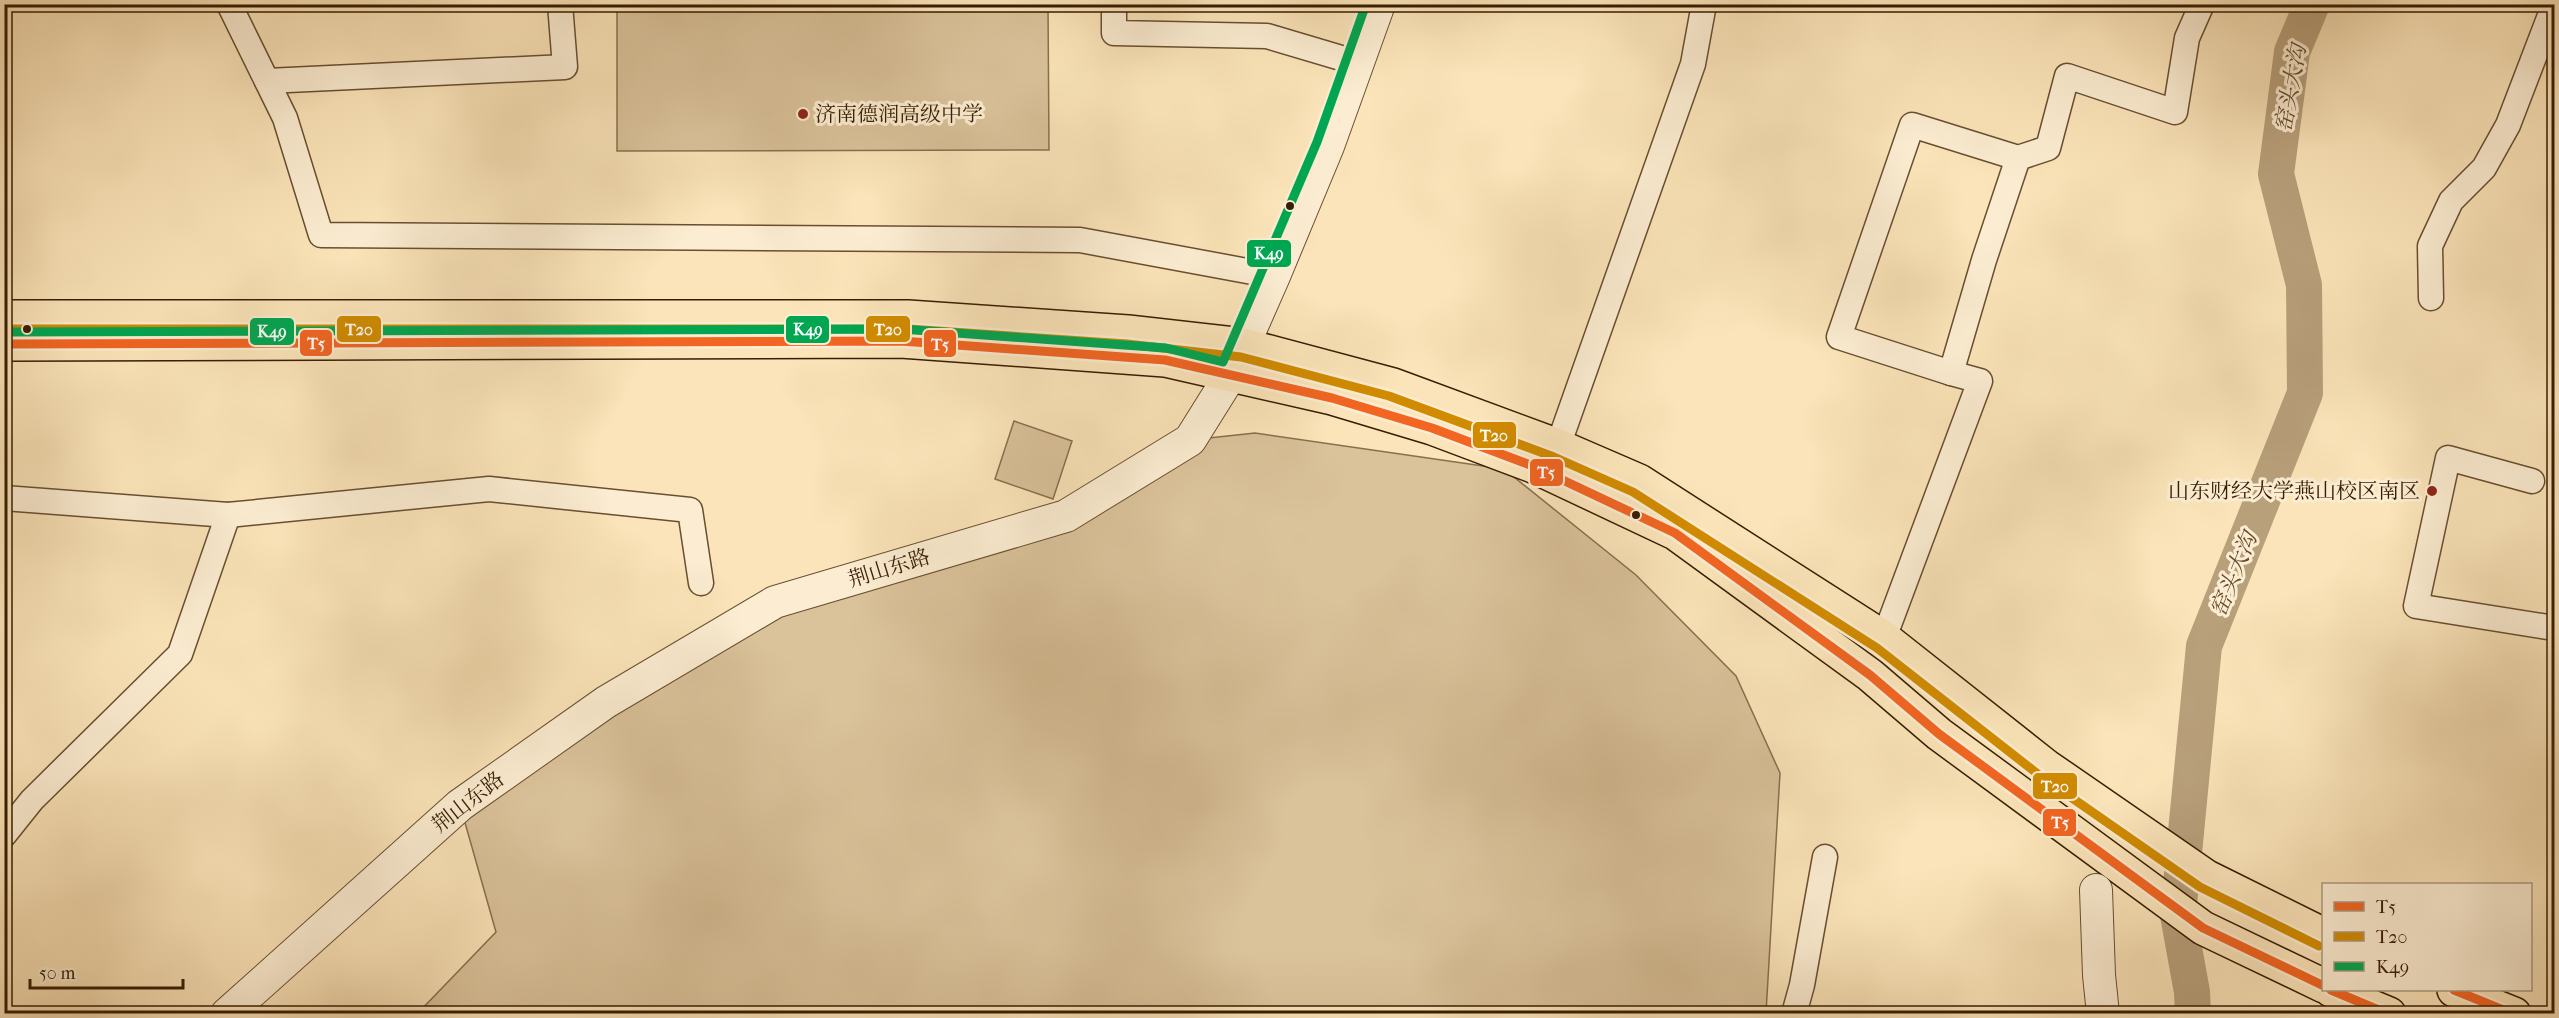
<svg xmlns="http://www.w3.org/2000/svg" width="2559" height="1018" viewBox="0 0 2559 1018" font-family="'IM FELL French Canon','Noto Serif SC',serif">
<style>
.green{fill:#dac29a;stroke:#88704e;stroke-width:1.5}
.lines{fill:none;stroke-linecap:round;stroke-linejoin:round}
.river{stroke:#b8a07b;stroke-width:36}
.minor-casing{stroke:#684f30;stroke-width:27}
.tertiary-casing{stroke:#684f30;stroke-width:34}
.primary-casing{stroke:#371d02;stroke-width:36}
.minor{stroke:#fcedd2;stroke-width:24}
.tertiary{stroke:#fcedd2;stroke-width:32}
.primary{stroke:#fbe4b9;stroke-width:33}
.bus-1-casing{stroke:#fcedd2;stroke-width:14}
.bus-2-casing{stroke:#fcedd2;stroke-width:14}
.bus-3-casing{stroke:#fcedd2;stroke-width:14}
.bus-1{stroke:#f26522;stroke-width:9}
.bus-2{stroke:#d18b00;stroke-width:9}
.bus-3{stroke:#00a651;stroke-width:9}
.poi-dot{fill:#8f2418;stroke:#fcedd2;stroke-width:2}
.bus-dot{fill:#371d02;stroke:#fcedd2;stroke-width:2}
.labels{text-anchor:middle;stroke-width:6;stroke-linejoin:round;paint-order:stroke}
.poi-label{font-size:21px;fill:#371d02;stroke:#fcedd2;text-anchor:start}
.street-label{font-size:21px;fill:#371d02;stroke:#fcedd2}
.water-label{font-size:22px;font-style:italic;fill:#644b2c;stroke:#fcedd2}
.line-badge{stroke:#fcedd2;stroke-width:2}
.badge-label{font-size:16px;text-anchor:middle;font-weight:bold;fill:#fff}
</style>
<rect width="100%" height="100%" fill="#fbe4b9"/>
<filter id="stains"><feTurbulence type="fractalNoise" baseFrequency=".00333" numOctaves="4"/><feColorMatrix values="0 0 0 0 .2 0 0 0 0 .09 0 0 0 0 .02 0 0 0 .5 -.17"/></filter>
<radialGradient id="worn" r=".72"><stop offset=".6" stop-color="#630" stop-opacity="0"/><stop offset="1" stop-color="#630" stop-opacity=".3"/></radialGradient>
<g class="green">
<polygon points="617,5 1048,5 1049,150 617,151"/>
<polygon points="1014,421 1072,441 1053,499 995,479"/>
<polygon points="1255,433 1504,469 1636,575 1736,676 1780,773 1766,1013 417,1014 496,932 460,805 775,602 1066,516 1190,440"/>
</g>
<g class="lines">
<polyline class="river" points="2193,1014 2192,992 2178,915 2204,646 2305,393 2304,285 2276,174 2292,52 2312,4"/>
<defs>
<g id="minor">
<polyline points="229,4 285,118 321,235 1080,240 1274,276"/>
<polyline points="1114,4 1114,33 1267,36 1358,63"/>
<polyline points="267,81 565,67 560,4"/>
<polyline points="2431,298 2430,246 2451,201 2484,168 2508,125 2549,18 2554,19"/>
<polyline points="1951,373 1839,337 1912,125 2018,158"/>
<polyline points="1558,446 1693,64 1704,4"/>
<polyline points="2532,481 2448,458 2416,606 2554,628"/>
<polyline points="4,498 228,515 489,489 690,510 701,583"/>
<polyline points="1884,638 1980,381 1951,373 1984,260 2018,158 2048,148 2067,76 2175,112 2187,38 2202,4"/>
<polyline points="4,835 32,800 180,654 228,515"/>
<polyline points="1794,1014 1802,985 1825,857"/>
</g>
<g id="tertiary">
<polyline points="2096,890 2099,975 2103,1014"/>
<polyline points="227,1014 460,805 606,702 775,602 1066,516 1190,440 1230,376 1274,276 1328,146 1379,4"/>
</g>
<g id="primary">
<polyline points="4,317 908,317 1128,332 1243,345 1393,385 1558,446 1639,481 1884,638 2046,766 2207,877 2324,935"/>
<polyline points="4,344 901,341 1165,360 1332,398 1432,428 1533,466 1675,533 1870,675 1939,734 2203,928 2324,986"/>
<polyline points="2331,990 2389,1014"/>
<polyline points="2454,990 2514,1014"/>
</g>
</defs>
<use href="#minor" class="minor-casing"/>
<use href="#tertiary" class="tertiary-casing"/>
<use href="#primary" class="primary-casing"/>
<use href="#minor" class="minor"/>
<use href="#tertiary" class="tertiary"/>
<use href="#primary" class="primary"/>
<defs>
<g id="bus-1">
<polyline points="4,344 901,341 1165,360 1332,398 1432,428 1533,466 1675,533 1870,675 1939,734 2203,928 2324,986"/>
<polyline points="2331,990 2388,1014"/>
<polyline points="2454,990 2513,1014"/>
</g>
<polyline id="bus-2" points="4,329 908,329 1127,344 1241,357 1389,396 1554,457 1633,492 1877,648 2039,775 2200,887 2319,946"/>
<polyline id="bus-3" points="4,332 901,329 1166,348 1223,362 1317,142 1366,4"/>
</defs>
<use href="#bus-1" class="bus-1-casing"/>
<use href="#bus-2" class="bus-2-casing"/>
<use href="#bus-3" class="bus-3-casing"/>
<use href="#bus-1" class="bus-1"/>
<use href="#bus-2" class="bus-2"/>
<use href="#bus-3" class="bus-3"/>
</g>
<g class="poi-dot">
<circle cx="803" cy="114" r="6"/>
<circle cx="2432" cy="491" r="6"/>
</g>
<g class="bus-dot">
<circle cx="1290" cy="206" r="5"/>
<circle cx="27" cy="329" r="5"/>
<circle cx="1636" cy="515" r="5"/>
</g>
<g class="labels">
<g class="poi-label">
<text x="815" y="121">济南德润高级中学</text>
<text x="2420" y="498" text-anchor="end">山东财经大学燕山校区南区</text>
</g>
<g class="street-label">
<text transform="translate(889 568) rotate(-17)" y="7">荆山东路</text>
<text transform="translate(468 802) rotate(-38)" y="7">荆山东路</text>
</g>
<g class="water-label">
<text transform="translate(2290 88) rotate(-80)" y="8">窑头大沟</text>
<text transform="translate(2233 574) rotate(-68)" y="8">窑头大沟</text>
</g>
</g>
<g class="line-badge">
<rect x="1246" y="239" width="46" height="29" rx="6" fill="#00a651"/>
<rect x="336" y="315" width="46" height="28" rx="6" fill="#d18b00"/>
<rect x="865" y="315" width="46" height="28" rx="6" fill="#d18b00"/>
<rect x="785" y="315" width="45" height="29" rx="6" fill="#00a651"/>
<rect x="249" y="317" width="46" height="29" rx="6" fill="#00a651"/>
<rect x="299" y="329" width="34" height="28" rx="6" fill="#f26522"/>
<rect x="923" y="329" width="34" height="29" rx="6" fill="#f26522"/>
<rect x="1472" y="421" width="45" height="28" rx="6" fill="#d18b00"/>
<rect x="1529" y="458" width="35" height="29" rx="6" fill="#f26522"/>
<rect x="2032" y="772" width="46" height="28" rx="6" fill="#d18b00"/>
<rect x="2042" y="808" width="35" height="29" rx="6" fill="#f26522"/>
</g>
<g class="badge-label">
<text x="1269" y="259">K49</text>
<text x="359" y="335">T20</text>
<text x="888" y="335">T20</text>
<text x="808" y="335">K49</text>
<text x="272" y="337">K49</text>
<text x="316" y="349">T5</text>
<text x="940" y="350">T5</text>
<text x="1494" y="441">T20</text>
<text x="1546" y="478">T5</text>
<text x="2055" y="792">T20</text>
<text x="2060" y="828">T5</text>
</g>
<rect width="2559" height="1018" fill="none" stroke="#fbe4b9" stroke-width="24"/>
<rect x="6" y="6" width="2547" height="1006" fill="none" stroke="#371d02" stroke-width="3"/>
<rect x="12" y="12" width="2535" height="994" fill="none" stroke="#371d02" stroke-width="1.5"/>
<rect x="2322" y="883" width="210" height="108" fill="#fcedd2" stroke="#ad9a7f" stroke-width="1.5"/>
<rect x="2334" y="902" width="30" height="9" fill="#f26522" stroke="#ad9a7f" stroke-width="1.5"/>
<text x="2376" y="913" font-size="18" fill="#371d02">T5</text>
<rect x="2334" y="932" width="30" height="9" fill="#d18b00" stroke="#ad9a7f" stroke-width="1.5"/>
<text x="2376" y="943" font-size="18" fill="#371d02">T20</text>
<rect x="2334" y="962" width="30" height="9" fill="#00a651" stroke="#ad9a7f" stroke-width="1.5"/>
<text x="2376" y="973" font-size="18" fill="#371d02">K49</text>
<path d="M30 979v9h153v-9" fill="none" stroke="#371d02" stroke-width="3"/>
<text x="39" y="979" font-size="18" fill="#371d02" stroke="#fcedd2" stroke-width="4.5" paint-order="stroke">50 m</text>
<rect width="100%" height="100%" filter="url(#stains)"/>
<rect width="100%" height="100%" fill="url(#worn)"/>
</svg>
